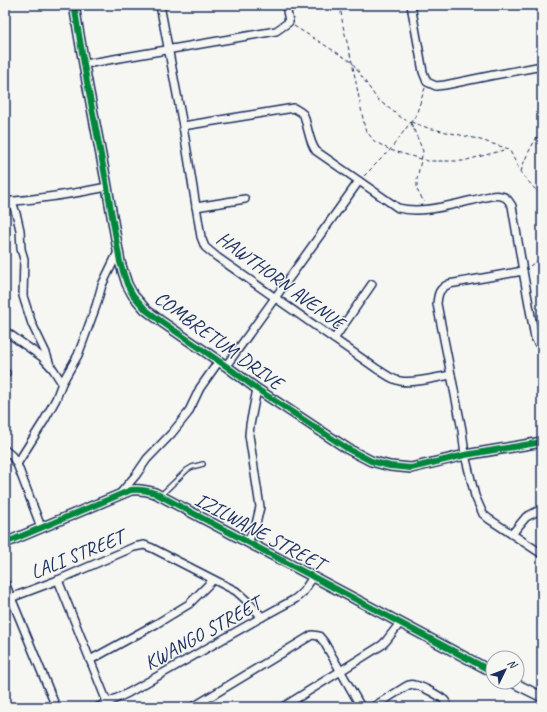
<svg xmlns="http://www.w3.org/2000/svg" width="547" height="712" viewBox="0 0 547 712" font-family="Caveat,sans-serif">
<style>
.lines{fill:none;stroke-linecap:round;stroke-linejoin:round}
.service-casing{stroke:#1b2f5e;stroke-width:6}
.minor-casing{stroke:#1b2f5e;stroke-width:10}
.tertiary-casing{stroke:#1b2f5e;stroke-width:12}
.path{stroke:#1b2f5e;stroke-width:1;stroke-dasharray:4 3;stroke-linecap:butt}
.service{stroke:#f6f6f2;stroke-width:3.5}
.minor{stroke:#f6f6f2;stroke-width:7}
.tertiary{stroke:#f6f6f2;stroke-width:9}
.cycleway-casing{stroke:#f6f6f2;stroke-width:8}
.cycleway{stroke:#00873e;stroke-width:6}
.labels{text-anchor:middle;stroke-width:3;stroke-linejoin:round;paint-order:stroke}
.street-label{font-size:20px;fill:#1b2f5e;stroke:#f6f6f2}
</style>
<rect width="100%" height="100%" fill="#f6f6f2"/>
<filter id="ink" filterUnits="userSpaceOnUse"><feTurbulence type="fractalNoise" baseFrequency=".025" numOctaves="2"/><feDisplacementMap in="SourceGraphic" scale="8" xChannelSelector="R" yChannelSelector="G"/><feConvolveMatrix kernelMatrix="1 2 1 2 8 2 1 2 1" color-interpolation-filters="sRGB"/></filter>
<g filter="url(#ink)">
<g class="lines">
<defs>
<polyline id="service" points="161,495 187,470 192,467 203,464"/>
<g id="minor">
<path d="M160 5 183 126 201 237 205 247 217 257 377 369C384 373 392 380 400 381 414 384 437 377 451 375"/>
<polyline points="411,5 423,72 427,82 436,86 445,85 489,76 542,66"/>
<polyline points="85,64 276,31 289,22 286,5"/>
<path d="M183 126 294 108C297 110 300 111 303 114 305 116 305 120 306 123 309 133 310 143 316 151L398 208C422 214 449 205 474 200 482 198 493 194 501 196 507 197 509 201 512 206L523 271 535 338 538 343 542 346"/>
<polyline points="12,201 17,217 20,230 21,249 24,259 23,296 32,324 46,353 50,365"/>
<path d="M5 202C39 199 73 194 107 187"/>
<polyline points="196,207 245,199"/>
<path d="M523 271 449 284C439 289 438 293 437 304L462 430 465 455 475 496 483 514 489 519 542 554"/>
<polyline points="5,331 42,357 53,369 62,383"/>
<polyline points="334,339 372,284"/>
<polyline points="226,366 359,181"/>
<polyline points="5,374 6,373"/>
<polyline points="5,450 12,456 17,464 41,527"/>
<polyline points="17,464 44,421 56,399 62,383 78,355 96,306 102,285 118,252"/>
<polyline points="119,495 136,475 147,459 172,433 188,413 200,388 219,361"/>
<polyline points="512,534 526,517 542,509"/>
<polyline points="248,542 256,524 260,507 249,435 250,425 257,389"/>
<polyline points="58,580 109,707"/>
<polyline points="5,583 56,707"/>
<polyline points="5,600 58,580 134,547 144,545 152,548 236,591 246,600 262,617"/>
<polyline points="90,660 156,624 189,604 213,580"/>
<polyline points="98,707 128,693 262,617 295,599 303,592 313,577"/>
<polyline points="193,707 312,635 319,636 324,642 361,707"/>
<polyline points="283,707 382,645 386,641 400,623"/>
<path d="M373 707 405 687C408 685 411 684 414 685 420 685 438 695 443 699 446 701 447 704 447 707"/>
</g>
<g id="tertiary">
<polyline points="74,5 87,82 106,181 120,262 127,284 133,295 146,310 162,322 226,366 257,389 348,449 371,461 390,466 411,468 465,455 542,442"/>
<path d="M5 543 131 490C140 489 146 490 155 493L493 672"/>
<polyline points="512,682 542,697"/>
</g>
</defs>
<use href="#service" class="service-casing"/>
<use href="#minor" class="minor-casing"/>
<use href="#tertiary" class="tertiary-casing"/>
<g class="path">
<polyline points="340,5 343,26 352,62 365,129 374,141 390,150 428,161 463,161 508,149"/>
<polyline points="294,26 352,62 377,99 403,119 428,128 474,138 509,149 521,173 542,197"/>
<polyline points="411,123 423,151 417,179 417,190 423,200 425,202"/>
<path d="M521 172C525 155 535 142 542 127"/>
<polyline points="364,176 390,150 416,115 425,88"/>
<polyline points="530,266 542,257"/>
</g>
<use href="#service" class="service"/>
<use href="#minor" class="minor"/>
<use href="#tertiary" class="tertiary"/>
<defs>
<g id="cycleway">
<polyline points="74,5 87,82 106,181 120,262 127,284 133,295 146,310 162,322 226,366 257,389 348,449 371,461 390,466 411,468 465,455 542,442"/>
<path d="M5 543 131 490C140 489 146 490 155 493L493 672"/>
</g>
</defs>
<use href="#cycleway" class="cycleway-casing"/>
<use href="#cycleway" class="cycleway"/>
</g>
</g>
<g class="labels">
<g class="street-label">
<text transform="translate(281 280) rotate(36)" y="7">HAWTHORN AVENUE</text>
<text transform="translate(219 340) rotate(36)" y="7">COMBRETUM DRIVE</text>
<text transform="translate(260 531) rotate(28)" y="7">IZILWANE STREET</text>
<text transform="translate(77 554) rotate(-22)" y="7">LALI STREET</text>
<text transform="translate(202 633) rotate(-29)" y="7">KWANGO STREET</text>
</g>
</g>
<rect width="547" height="712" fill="none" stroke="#f6f6f2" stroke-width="20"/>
<rect x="10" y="10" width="527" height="692" fill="none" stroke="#1b2f5e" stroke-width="1.5" filter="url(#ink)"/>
<g transform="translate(505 670) rotate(47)"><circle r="19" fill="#f6f6f2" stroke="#9ea6b7"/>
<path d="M0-3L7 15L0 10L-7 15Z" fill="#1b2f5e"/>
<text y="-6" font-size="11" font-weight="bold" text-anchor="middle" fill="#1b2f5e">N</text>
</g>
</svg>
